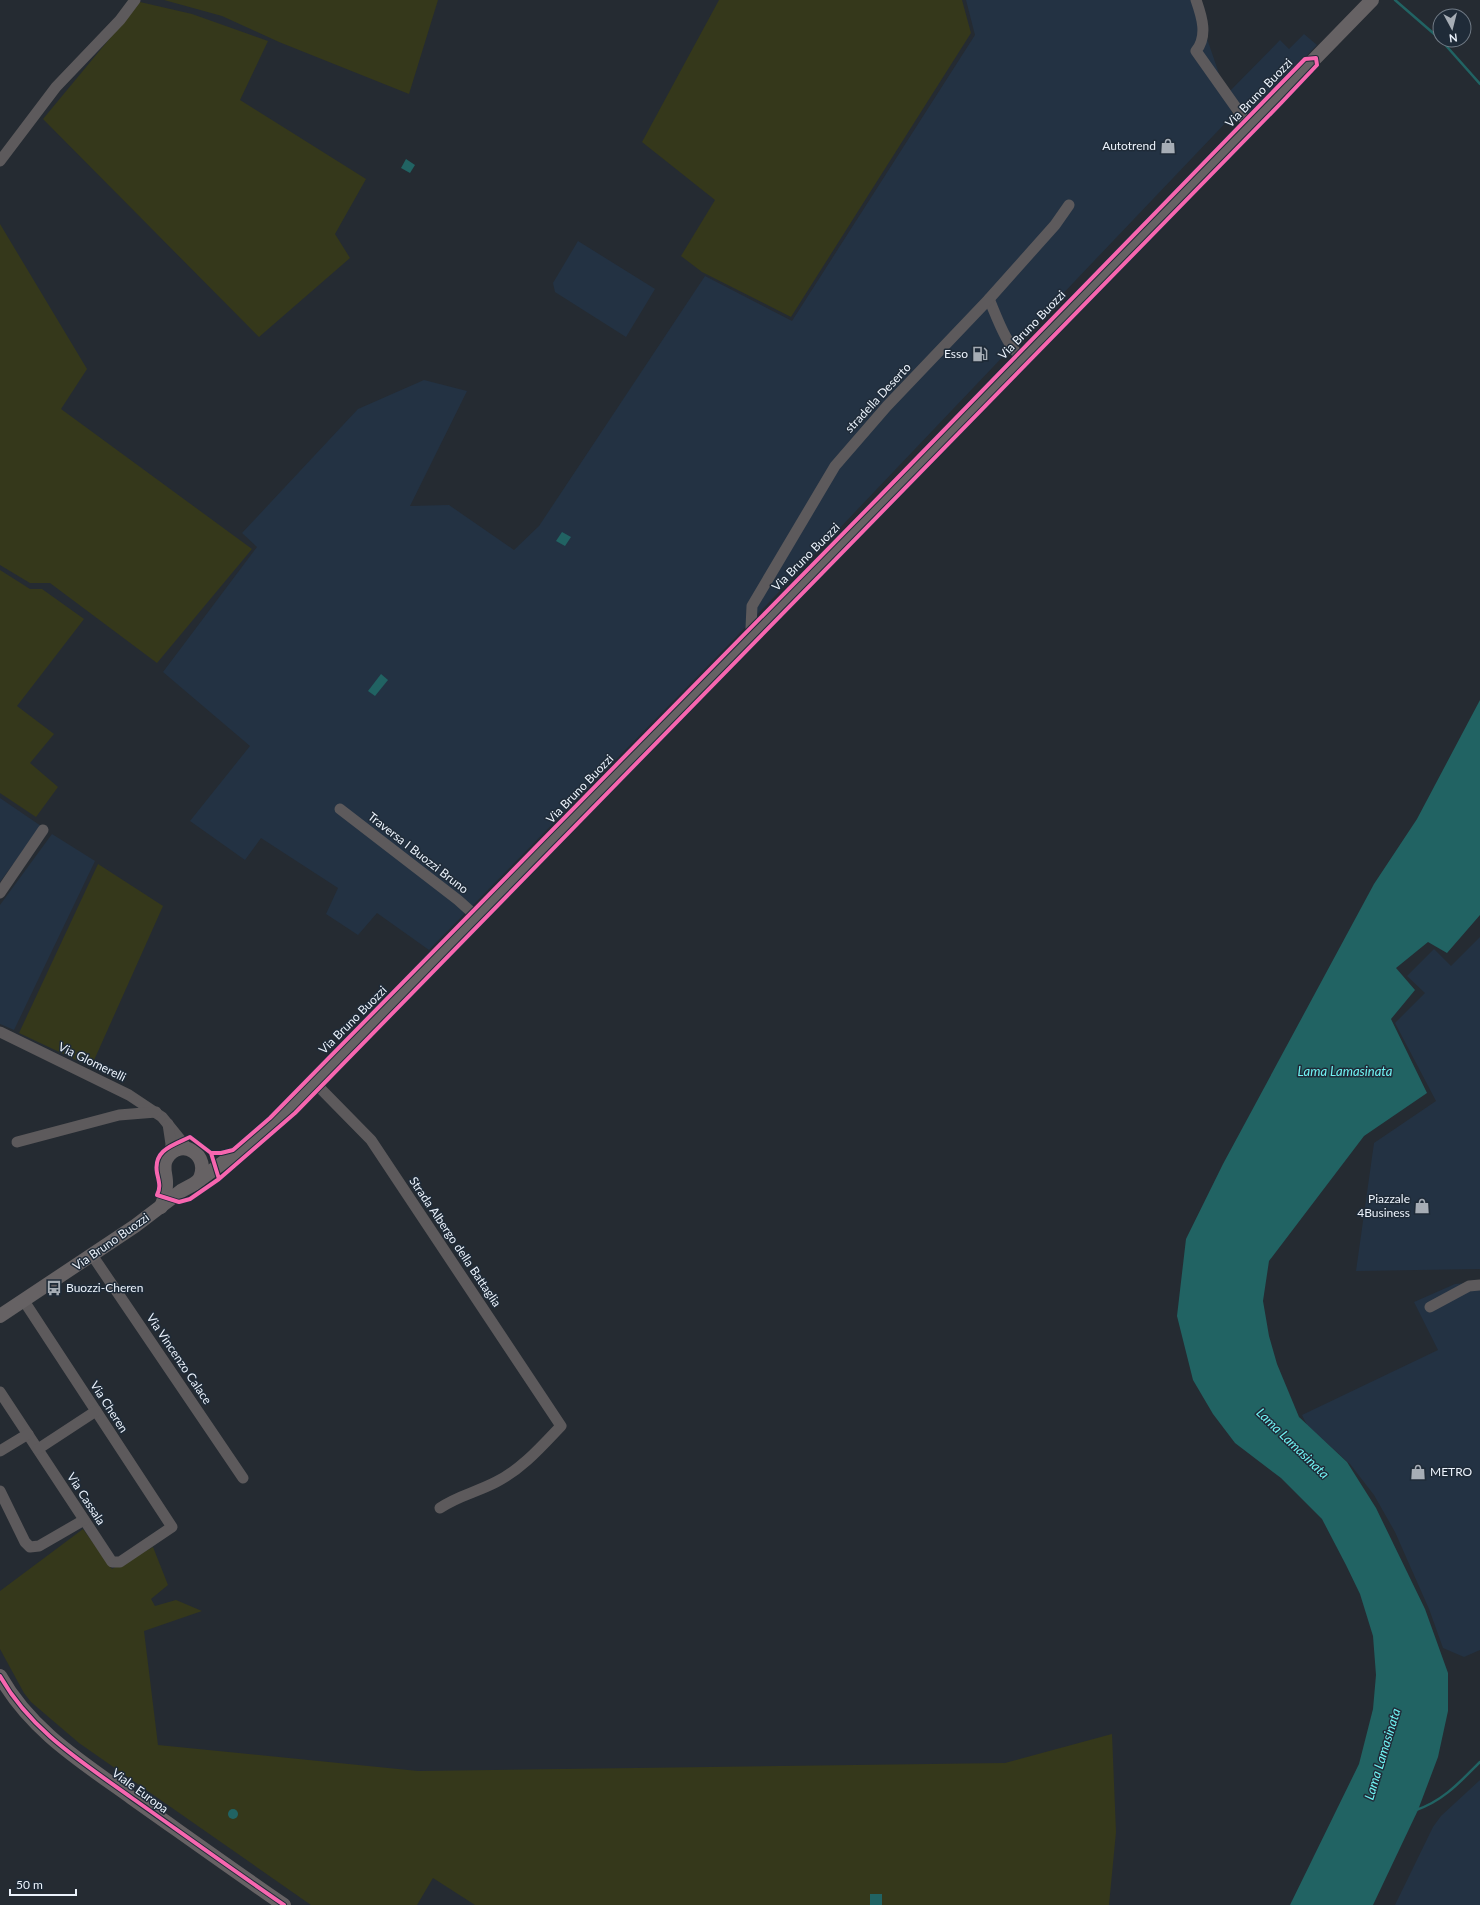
<svg xmlns="http://www.w3.org/2000/svg" width="1480" height="1905" viewBox="0 0 1480 1905" font-family="Lato,sans-serif">
<style>
.built{fill:#233243}
.green{fill:#35381b}
.water{fill:#216363}
.lines{fill:none;stroke-linecap:round;stroke-linejoin:round}
.stream{stroke:#216363;stroke-width:2.5}
.minor{stroke:#5d5a5c;stroke-width:11}
.major{stroke:#666264;stroke-width:14}
.cycleway-casing{stroke:#1f2b38;stroke-width:6}
.cycleway{stroke:#f766af;stroke-width:4}
.labels{text-anchor:middle;stroke-width:3;stroke-linejoin:round;paint-order:stroke}
.street-label{font-size:12px;fill:#ecf3fc;stroke:#1f2b38}
.poi-label{font-size:12px;fill:#ecf3fc;stroke:#1f2b38;text-anchor:end}
.water-label{font-size:13px;font-style:italic;fill:#70f3f3;stroke:#1f2b38}
</style>
<rect width="100%" height="100%" fill="#252b32"/>
<g class="built">
<polygon points="966,0 1194,0 1233,115 736,637 429,950 377,913 358,935 326,914 338,888 261,838 245,860 190,821 250,746 163,672 257,547 242,533 358,409 424,380 467,391 410,506 449,505 514,550 539,526 705,276 792,321 975,35"/>
<polygon points="1304,34 1317,45 1246,118 1228,93 1280,40 1289,49"/>
<polygon points="578,241 655,289 626,337 555,292 553,283"/>
<polygon points="0,798 41,826 0,882"/>
<polygon points="52,834 95,861 14,1030 0,1024 0,905"/>
<polygon points="1480,937 1480,1269 1356,1271 1374,1143 1436,1101 1395,1023 1425,993 1407,976 1434,949 1451,966"/>
<polygon points="1480,1282 1480,1650 1464,1657 1443,1648 1429,1609 1395,1532 1374,1495 1350,1464 1307,1425 1302,1415 1438,1350 1414,1302 1455,1284"/>
<polygon points="1480,1780 1480,1905 1395,1905 1433,1827 1441,1816"/>
</g>
<g class="green">
<polygon points="164,0 438,0 409,94 279,42 222,16"/>
<polygon points="719,0 962,0 971,33 791,317 702,272 681,256 715,200 642,142"/>
<polygon points="140,2 192,14 268,41 240,100 366,179 335,234 350,258 259,337 43,119"/>
<polygon points="0,224 87,369 61,409 252,549 157,663 50,583 30,583 0,565"/>
<polygon points="0,570 30,589 42,589 84,619 17,706 54,734 30,763 58,787 36,817 0,793"/>
<polygon points="98,864 163,906 91,1067 19,1033"/>
<polygon points="83,1529 112,1569 153,1547 168,1585 151,1599 155,1606 176,1600 202,1611 144,1631 158,1745 418,1771 1005,1763 1112,1734 1116,1832 1109,1905 475,1905 433,1878 417,1905 311,1905 79,1743 31,1702 24,1693 0,1649 0,1591"/>
</g>
<g class="water">
<polygon points="406,159 415,165 410,173 401,168"/>
<polygon points="562,532 571,537 565,546 556,541"/>
<polygon points="381,674 388,680 375,696 368,691"/>
<polygon points="1480,700 1480,915 1447,953 1428,942 1396,968 1415,990 1391,1019 1427,1093 1364,1136 1269,1261 1263,1301 1269,1336 1277,1364 1299,1417 1347,1462 1376,1508 1425,1609 1448,1673 1448,1711 1438,1757 1418,1810 1373,1905 1290,1905 1359,1764 1373,1709 1376,1675 1373,1636 1360,1594 1346,1565 1322,1519 1281,1478 1235,1443 1213,1414 1193,1380 1177,1316 1186,1239 1223,1164 1374,884 1417,819"/>
<circle cx="233" cy="1814" r="5"/>
<rect x="870" y="1894" width="12" height="11"/>
</g>
<g class="lines">
<g class="stream">
<polyline points="1395,0 1440,39"/>
<polyline points="1441,40 1480,84"/>
<path d="M1416 1810C1443 1801 1460 1782 1480 1762"/>
</g>
<g class="minor">
<path d="M1196 0C1202 17 1208 36 1196 51L1249 126"/>
<polyline points="0,161 56,87 120,20 135,0"/>
<path d="M989 299C996 315 1008 350 1023 358"/>
<polyline points="755,634 751,628 752,606 835,466 887,406 989,299 1055,225 1069,205"/>
<polyline points="340,809 458,900 478,918"/>
<polyline points="0,893 43,830"/>
<polyline points="0,1032 129,1095 162,1117 188,1149"/>
<path d="M315 1083 371 1140 561 1426C541 1447 522 1469 496 1482 477 1492 457 1496 440 1508"/>
<polyline points="168,1124 171,1144 170,1153"/>
<polyline points="17,1142 119,1115 156,1112"/>
<polyline points="92,1255 243,1478"/>
<polyline points="1430,1307 1469,1286 1480,1285"/>
<polyline points="0,1392 112,1562 120,1562 172,1527 24,1301"/>
<polyline points="38,1449 96,1411"/>
<polyline points="0,1451 28,1434"/>
<polyline points="0,1491 25,1542 30,1547 39,1546 84,1520"/>
</g>
<g class="major">
<path d="M161 1207C164 1200 166 1193 166 1185 167 1176 161 1166 167 1158 181 1136 212 1155 199 1180"/>
<polyline points="0,1316 135,1226 181,1191 194,1184 267,1130 464,933 1372,0"/>
<path d="M0 1676C31 1731 82 1762 132 1798 183 1834 233 1870 284 1905"/>
</g>
<defs>
<g id="cycleway">
<path d="M211 1153 219 1179 190 1199 179 1202 157 1195C161 1187 159 1182 157 1173 153 1150 173 1145 190 1137L211 1153H221L233 1150 270 1118 879 497 1305 59 1316 58 1317 65 1282 102 295 1113 219 1179"/>
<path d="M0 1676C31 1731 82 1762 132 1798 183 1834 233 1870 284 1905"/>
</g>
</defs>
<use href="#cycleway" class="cycleway-casing"/>
<use href="#cycleway" class="cycleway"/>
</g>
<defs>
<symbol id="shop-bare" viewBox="-9 -9 18 18"><path d="M-5-2.5h2.3a2.7 3.5 0 0 1 5.4 0H5L5.5 6h-11ZM-1.5-2.5h3a1.5 2.3 0 0 0-3 0Z" fill="#a6adb5" stroke="#1f2b38" stroke-width="2.5" paint-order="stroke"/></symbol>
<symbol id="fuel-bare" viewBox="-9 -9 18 18"><path d="M-5.5-6h7V0h2V4h1.3V-2.5L3-4.5l.8-.8L6-3V5H2.5V1h-1V6h-7ZM-4.2-4.7v3.2H.2V-4.7Z" fill="#a6adb5" stroke="#1f2b38" stroke-width="2.5" paint-order="stroke"/></symbol>
<symbol id="bus-bare" viewBox="-9 -9 18 18"><path d="M-5-6H5V4H4V6H2V4H-2V6H-4V4H-5ZM-3.5-4V0h7V-4ZM-3.5 1.2v1.5H-2V1.2ZM2 1.2v1.5H3.5V1.2Z" fill="#a6adb5" stroke="#1f2b38" stroke-width="2.5" paint-order="stroke"/></symbol>
</defs>
<g fill-rule="evenodd">
<use href="#shop-bare" x="1157" y="135" width="22" height="22"/>
<use href="#fuel-bare" x="969" y="343" width="22" height="22"/>
<use href="#shop-bare" x="1411" y="1195" width="22" height="22"/>
<use href="#bus-bare" x="43" y="1277" width="22" height="22"/>
<use href="#shop-bare" x="1407" y="1461" width="22" height="22"/>
</g>
<g class="labels">
<g class="street-label">
<text transform="translate(1259 93) rotate(-46)" y="4">Via Bruno Buozzi</text>
<text transform="translate(1032 325) rotate(-46)" y="4">Via Bruno Buozzi</text>
<text transform="translate(878 398) rotate(-47)" y="4">stradella Deserto</text>
<text transform="translate(806 557) rotate(-45)" y="4">Via Bruno Buozzi</text>
<text transform="translate(580 789) rotate(-46)" y="4">Via Bruno Buozzi</text>
<text transform="translate(418 853) rotate(38)" y="4">Traversa I Buozzi Bruno</text>
<text transform="translate(353 1020) rotate(-45)" y="4">Via Bruno Buozzi</text>
<text transform="translate(92 1062) rotate(26)" y="4">Via Glomerelli</text>
<text transform="translate(111 1242) rotate(-35)" y="4">Via Bruno Buozzi</text>
<text transform="translate(455 1242) rotate(56)" y="4">Strada Albergo della Battaglia</text>
<text transform="translate(179 1359) rotate(56)" y="4">Via Vincenzo Calace</text>
<text transform="translate(109 1407) rotate(57)" y="4">Via Cheren</text>
<text transform="translate(86 1499) rotate(57)" y="4">Via Cassala</text>
<text transform="translate(140 1791) rotate(36)" y="4">Viale Europa</text>
</g>
<g class="poi-label">
<text x="1156" y="150">Autotrend</text>
<text x="968" y="358">Esso</text>
<text x="1410" y="1203">Piazzale<tspan x="1410" dy="14">4Business</tspan></text>
<text x="66" y="1292" text-anchor="start">Buozzi-Cheren</text>
<text x="1430" y="1476" text-anchor="start">METRO</text>
</g>
<g class="water-label">
<text x="1345" y="1076">Lama Lamasinata</text>
<text transform="translate(1293 1443) rotate(44)" y="5">Lama Lamasinata</text>
<text transform="translate(1382 1754) rotate(-73)" y="5">Lama Lamasinata</text>
</g>
</g>
<g transform="translate(1452 28) rotate(173)"><circle r="19" fill="#1f2b38" stroke="#717b86"/>
<path d="M0-3L7 15L0 10L-7 15Z" fill="#a6adb5"/>
<text y="-6" font-size="11" font-weight="bold" text-anchor="middle" fill="#ecf3fc">N</text>
</g>
<path d="M10 1889v6h66v-6" fill="none" stroke="#ecf3fc" stroke-width="2"/>
<text x="16" y="1889" font-size="12" fill="#ecf3fc" stroke="#1f2b38" stroke-width="3" paint-order="stroke">50 m</text>
</svg>
